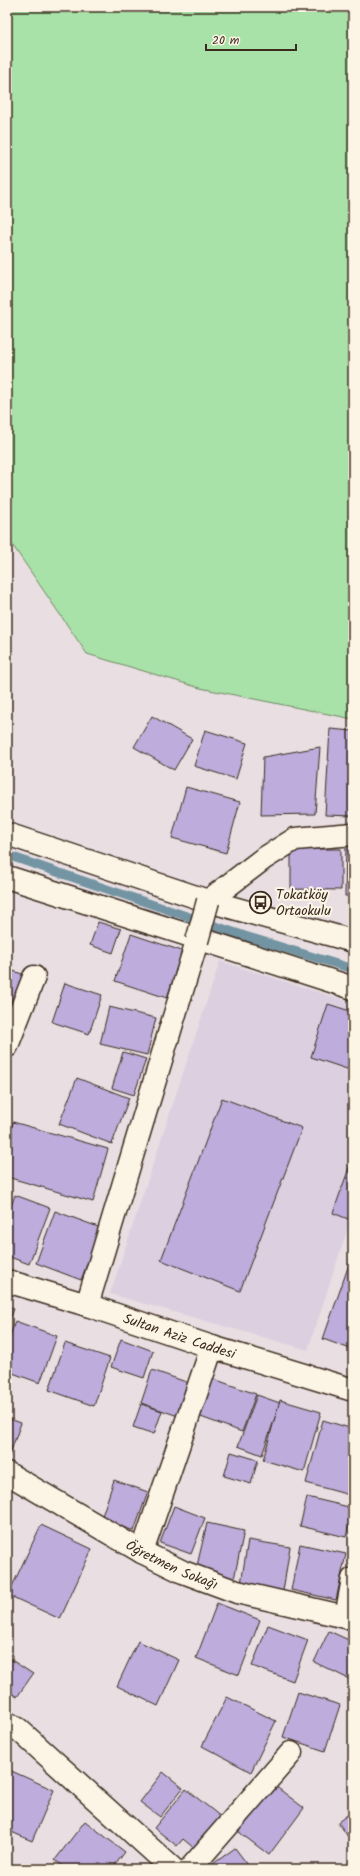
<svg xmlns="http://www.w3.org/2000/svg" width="360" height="1876" viewBox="0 0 360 1876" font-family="Kalam,sans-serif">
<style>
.built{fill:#dcd0e0}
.green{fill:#a8e2a8;stroke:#728663}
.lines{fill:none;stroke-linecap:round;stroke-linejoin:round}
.stream{stroke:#7394a2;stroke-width:9}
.building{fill:#bdacdc;stroke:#3b2a1e}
.street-casing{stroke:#3b2a1e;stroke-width:25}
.secondary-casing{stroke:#3b2a1e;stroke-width:25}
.street{stroke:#fcf5e5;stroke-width:22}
.secondary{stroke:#fcf5e5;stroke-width:22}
.street-bridge-casing{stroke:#3b2a1e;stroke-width:25;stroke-linecap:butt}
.street-bridge{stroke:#fcf5e5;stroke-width:22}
.labels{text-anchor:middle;stroke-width:4;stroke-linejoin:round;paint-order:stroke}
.poi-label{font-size:14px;fill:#3b2a1e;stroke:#fcf5e5;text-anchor:start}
.street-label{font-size:14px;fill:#3b2a1e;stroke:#fcf5e5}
</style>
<rect width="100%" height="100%" fill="#e9dfe2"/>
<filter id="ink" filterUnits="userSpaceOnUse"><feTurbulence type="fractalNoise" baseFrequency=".025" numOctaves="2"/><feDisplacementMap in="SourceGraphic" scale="8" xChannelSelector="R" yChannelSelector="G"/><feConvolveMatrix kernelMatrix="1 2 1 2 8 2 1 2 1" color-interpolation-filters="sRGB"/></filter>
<g filter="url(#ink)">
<polygon class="built" points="220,961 353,1003 353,1213 308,1350 110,1294"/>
<polygon class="green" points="7,7 353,7 353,719 200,688 87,654 7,537"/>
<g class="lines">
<polyline class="stream" points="7,855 245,936 353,969"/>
</g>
<g class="building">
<polygon points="152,716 192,739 174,770 134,747"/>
<polygon points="330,729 353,731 353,816 325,815"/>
<polygon points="205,730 247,743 236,779 194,766"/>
<polygon points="320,747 315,814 261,815 263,757"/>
<polygon points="186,787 240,802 226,853 172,838"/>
<polygon points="346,842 353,842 353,896 345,896"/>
<polygon points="291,849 341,849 341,890 291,889"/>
<polygon points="98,922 121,929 113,953 90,945"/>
<polygon points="131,934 182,951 167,998 115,981"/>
<polygon points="7,969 25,975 13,1011 7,1009"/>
<polygon points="65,983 102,995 89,1034 52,1022"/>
<polygon points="328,1004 353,1012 353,1071 311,1057"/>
<polygon points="109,1007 156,1018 147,1055 100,1044"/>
<polygon points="123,1052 146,1059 134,1095 112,1088"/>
<polygon points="77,1078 129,1098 112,1144 59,1124"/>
<polygon points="222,1098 302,1128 240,1291 161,1260"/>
<polygon points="13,1122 108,1149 93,1202 7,1177 7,1143"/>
<polygon points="350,1165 353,1166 353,1221 333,1213"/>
<polygon points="15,1195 50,1208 29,1264 7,1256 7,1217"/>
<polygon points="55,1211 101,1228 81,1280 36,1263"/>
<polygon points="353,1253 353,1350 323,1339"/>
<polygon points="7,1306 14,1309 7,1326"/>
<polygon points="15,1321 57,1336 40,1383 7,1371 7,1345"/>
<polygon points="121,1339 153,1351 144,1378 111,1367"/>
<polygon points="65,1343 110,1358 94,1406 49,1390"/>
<polygon points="152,1370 189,1383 178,1416 141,1403"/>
<polygon points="211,1378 256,1394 242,1432 198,1416"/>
<polygon points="257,1395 280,1403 262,1455 238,1446"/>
<polygon points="280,1400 321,1412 304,1472 263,1460"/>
<polygon points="141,1404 162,1411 154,1434 133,1427"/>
<polygon points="7,1418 21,1423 8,1459 7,1459"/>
<polygon points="323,1420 353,1429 353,1496 306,1483"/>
<polygon points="231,1452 258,1460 251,1484 224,1476"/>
<polygon points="114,1480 148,1492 134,1531 101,1519"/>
<polygon points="307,1497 353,1508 346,1537 300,1526"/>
<polygon points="174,1506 205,1518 191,1554 160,1543"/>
<polygon points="207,1523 244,1531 234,1579 196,1570"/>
<polygon points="41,1525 92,1549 60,1619 8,1595"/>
<polygon points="248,1540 290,1547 283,1591 241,1584"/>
<polygon points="300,1544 346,1554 336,1600 291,1590"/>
<polygon points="217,1603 260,1620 239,1675 196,1658"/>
<polygon points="268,1625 308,1640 293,1681 252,1666"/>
<polygon points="329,1631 353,1642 353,1681 314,1662"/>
<polygon points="138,1641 179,1660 158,1706 117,1686"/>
<polygon points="7,1657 33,1674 17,1697 7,1690"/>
<polygon points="298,1692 340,1705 325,1751 283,1737"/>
<polygon points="227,1697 276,1721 251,1772 202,1746"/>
<polygon points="7,1769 54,1790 32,1841 7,1830"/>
<polygon points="163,1772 183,1788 160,1817 140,1802"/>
<polygon points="270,1782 304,1808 269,1855 235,1829"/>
<polygon points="186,1789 221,1817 195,1849 183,1839 177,1846 154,1828"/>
<polygon points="353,1811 353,1844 338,1822"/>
<polygon points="85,1821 125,1852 112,1869 67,1869 55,1860"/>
<polygon points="235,1848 251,1869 206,1869"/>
</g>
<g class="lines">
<defs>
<g id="street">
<polyline points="7,834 208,901 353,941"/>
<polyline points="7,877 353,988"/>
<polyline points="208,901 263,859 295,839 353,834"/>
<polyline points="7,1046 34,977"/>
<polyline points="87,1305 197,941"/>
<path id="s1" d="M7 1473 142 1552 183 1572 237 1592 346 1617H353"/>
<polyline points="142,1552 212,1347"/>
<polyline points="346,1617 353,1579"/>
<polyline points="7,1723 18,1729 173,1869"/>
<polyline points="190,1869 291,1753"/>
</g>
<g id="secondary">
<path id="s2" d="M7 1281 87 1305 212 1347 353 1390"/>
</g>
</defs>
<use href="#street" class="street-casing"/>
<use href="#secondary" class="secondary-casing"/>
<use href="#street" class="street"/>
<use href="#secondary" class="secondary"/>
<defs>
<polyline id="street-bridge" points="197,941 208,901"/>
</defs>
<use href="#street-bridge" class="street-bridge-casing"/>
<use href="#street-bridge" class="street-bridge"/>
</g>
</g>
<defs>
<symbol id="bus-ring" viewBox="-11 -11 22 22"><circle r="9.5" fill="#fcf5e5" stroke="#3b2a1e" stroke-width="1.5"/><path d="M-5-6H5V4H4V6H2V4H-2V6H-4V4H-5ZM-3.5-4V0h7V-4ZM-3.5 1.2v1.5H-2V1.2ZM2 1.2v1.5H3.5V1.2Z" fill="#3b2a1e"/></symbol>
</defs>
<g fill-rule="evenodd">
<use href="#bus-ring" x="248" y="890" width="25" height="25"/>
</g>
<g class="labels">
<g class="poi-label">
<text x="276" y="899">Tokatköy<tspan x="276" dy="16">Ortaokulu</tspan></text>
</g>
<g class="street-label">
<text dy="5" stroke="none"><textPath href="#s2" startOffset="181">Sultan Aziz Caddesi</textPath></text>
<text dy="5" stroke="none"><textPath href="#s1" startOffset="189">Öğretmen Sokağı</textPath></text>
</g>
</g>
<rect width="360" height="1876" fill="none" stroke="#fcf5e5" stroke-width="24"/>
<rect x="12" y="12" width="336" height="1852" fill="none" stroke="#3b2a1e" stroke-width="1.5" filter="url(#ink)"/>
<path d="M206 44v6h90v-6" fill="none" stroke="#3b2a1e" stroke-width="2"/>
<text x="212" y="44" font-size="12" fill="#3b2a1e" stroke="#fcf5e5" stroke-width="3" paint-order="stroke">20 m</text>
</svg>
